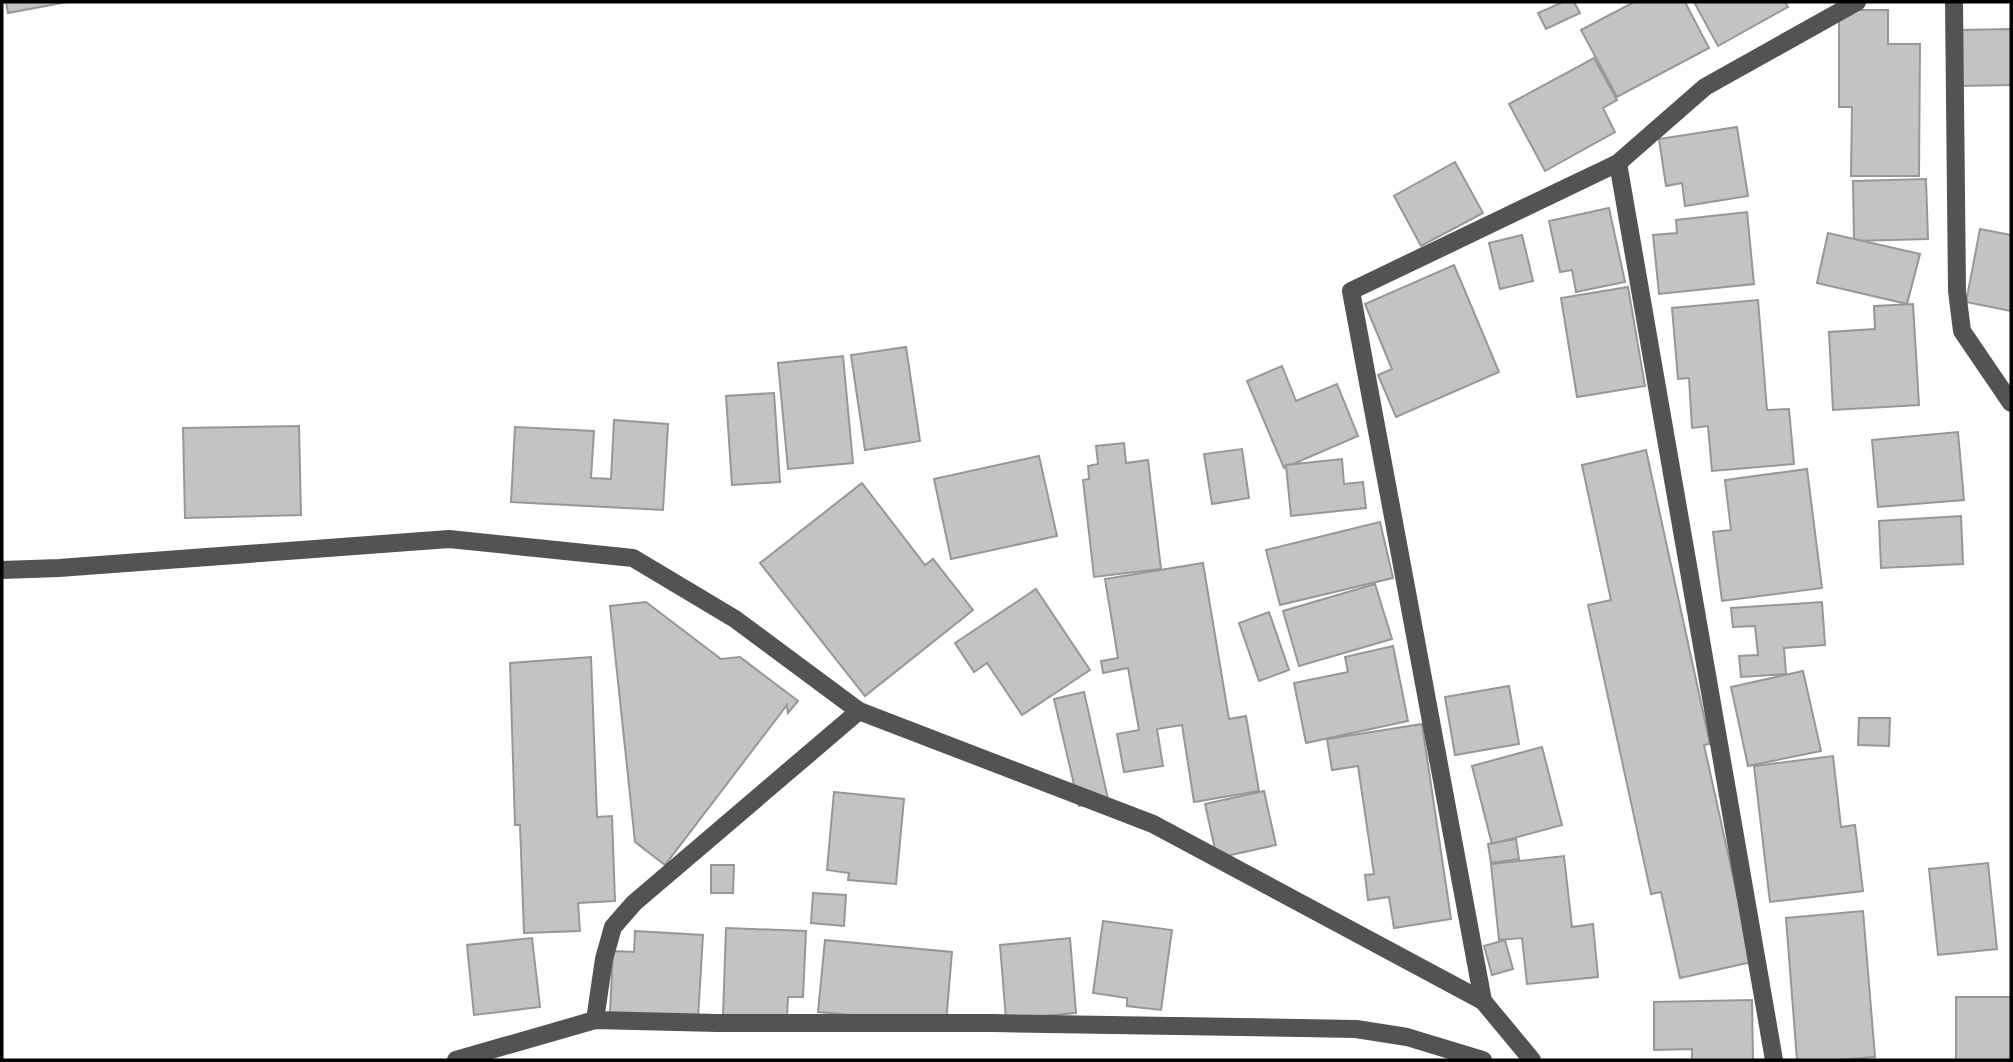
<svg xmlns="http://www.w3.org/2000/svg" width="2013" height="1062" viewBox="0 0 2013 1062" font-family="Figtree,sans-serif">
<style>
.building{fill:#c3c3c3;stroke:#979797;stroke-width:2}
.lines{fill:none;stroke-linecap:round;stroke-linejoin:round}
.minor{stroke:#535353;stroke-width:18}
</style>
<rect width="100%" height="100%" fill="#fff"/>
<g class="building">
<polygon points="6,2 67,2 8,13"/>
<polygon points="1563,2 1574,2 1580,13 1546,29 1538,13"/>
<polygon points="1634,2 1685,2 1709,48 1617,97 1581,30"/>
<polygon points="1694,2 1785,2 1788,7 1718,46"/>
<polygon points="1839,10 1888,10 1888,44 1920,44 1919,176 1851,176 1852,107 1839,107"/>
<polygon points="2011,29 2011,85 1960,86 1959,30"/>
<polygon points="1594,58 1617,100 1603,108 1615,132 1545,171 1509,104"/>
<polygon points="1737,127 1748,196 1685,206 1682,183 1666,186 1659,139"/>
<polygon points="1455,162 1483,213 1421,246 1394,196"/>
<polygon points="1926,179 1928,239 1854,241 1853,181"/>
<polygon points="1609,208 1625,282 1576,292 1572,270 1560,272 1549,221"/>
<polygon points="1747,212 1754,284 1659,294 1653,235 1677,233 1676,220"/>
<polygon points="1980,229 2011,235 2011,311 1966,302"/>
<polygon points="1828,233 1920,254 1907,304 1817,283"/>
<polygon points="1522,235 1533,281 1500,289 1489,243"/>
<polygon points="1454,265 1499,372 1396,417 1378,375 1392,369 1365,304"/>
<polygon points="1628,287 1645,386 1577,397 1561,298"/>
<polygon points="1758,300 1767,410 1789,409 1794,464 1712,471 1708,426 1692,428 1689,378 1678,379 1672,308"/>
<polygon points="1913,304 1919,405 1833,410 1829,332 1875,329 1874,306"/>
<polygon points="906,347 920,441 865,450 851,355"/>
<polygon points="843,356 853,463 788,469 778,363"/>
<polygon points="1282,366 1296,401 1337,384 1358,436 1284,468 1247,381"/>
<polygon points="774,393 780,482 732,485 726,396"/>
<polygon points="614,420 668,424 663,510 511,502 515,427 594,431 591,478 611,479"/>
<polygon points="299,426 301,515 185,518 183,428"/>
<polygon points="1958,432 1964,500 1878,507 1872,440"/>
<polygon points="1124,443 1126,463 1148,460 1161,569 1094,577 1083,480 1089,479 1088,466 1098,464 1096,446"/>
<polygon points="1242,449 1249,498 1212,504 1204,454"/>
<polygon points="1646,450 1710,744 1704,745 1752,962 1680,978 1661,892 1651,894 1588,605 1611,600 1582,465"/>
<polygon points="1039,456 1057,536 951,559 934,479"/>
<polygon points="1342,459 1344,484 1363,482 1366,508 1291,516 1286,465"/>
<polygon points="1807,469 1822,588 1722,601 1713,532 1731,530 1725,480"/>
<polygon points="862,483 925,565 933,559 973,610 865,696 760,563"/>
<polygon points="1961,516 1963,564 1881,568 1879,521"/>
<polygon points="1380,522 1393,578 1280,605 1266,550"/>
<polygon points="1203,563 1229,719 1246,716 1259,791 1194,802 1182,725 1157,729 1163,766 1124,772 1117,734 1139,730 1128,668 1103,673 1101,661 1118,658 1105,579"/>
<polygon points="1375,584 1392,639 1299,666 1283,611"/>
<polygon points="1036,589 1090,670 1022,715 987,663 974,672 955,643"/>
<polygon points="646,602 721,659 740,657 798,701 788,713 787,705 665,865 635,842 610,606"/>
<polygon points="1822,602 1825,645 1784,648 1786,674 1741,677 1739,656 1758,655 1755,626 1733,627 1731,608"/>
<polygon points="1269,612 1289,670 1259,681 1239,623"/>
<polygon points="1393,646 1408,721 1306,743 1294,683 1348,672 1345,657"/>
<polygon points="591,657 597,817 612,816 615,901 578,903 580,931 524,933 520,825 515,825 510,663"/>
<polygon points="1803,671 1821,751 1748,766 1731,687"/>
<polygon points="1509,686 1519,744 1455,755 1445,697"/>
<polygon points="1084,692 1108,799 1079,806 1054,699"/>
<polygon points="1859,718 1890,718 1889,746 1858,745"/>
<polygon points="1422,724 1451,919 1394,928 1389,897 1368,900 1365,875 1374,874 1358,766 1332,770 1327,739"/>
<polygon points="1542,747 1562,825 1492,844 1472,766"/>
<polygon points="1833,756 1841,827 1855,825 1863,891 1770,902 1754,766"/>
<polygon points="1264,791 1276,845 1217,858 1205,804"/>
<polygon points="834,792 904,799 896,884 848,880 849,873 827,870"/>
<polygon points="1516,839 1519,859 1491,863 1488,844"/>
<polygon points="1564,856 1572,927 1593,924 1598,977 1527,984 1522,938 1499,940 1491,864"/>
<polygon points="1988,863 1997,949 1938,955 1929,869"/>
<polygon points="711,865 734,865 733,893 711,893"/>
<polygon points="813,893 846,895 844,926 811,923"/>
<polygon points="1863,911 1875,1057 1837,1060 1797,1060 1786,918"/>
<polygon points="1103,921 1172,930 1161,1010 1127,1006 1127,998 1093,993"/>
<polygon points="726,928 806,931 803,997 788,997 787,1018 723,1016"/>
<polygon points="635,931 703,935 698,1018 610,1013 613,951 634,952"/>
<polygon points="532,938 540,1007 474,1015 467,945"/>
<polygon points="1070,938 1076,1013 1006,1019 1000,945"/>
<polygon points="825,940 952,952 946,1023 818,1012"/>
<polygon points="1505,940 1513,969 1492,975 1484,946"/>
<rect x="1956" y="997" width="55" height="63"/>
<polygon points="1752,1000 1753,1060 1692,1060 1692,1049 1654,1050 1654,1002"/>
</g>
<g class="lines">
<g class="minor">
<polyline points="1954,2 1957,291 1962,331 2011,403"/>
<polyline points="1618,163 1774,1060"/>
<polyline points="2,570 59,568 449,539 633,558 735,619 859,711"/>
<polyline points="595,1020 604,959 613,927 634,903 859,711 1153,824 1483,1001"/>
<polyline points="456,1060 595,1020 717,1023 993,1023 1356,1029 1407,1037 1483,1060"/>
<polyline points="1532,1060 1483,1001 1351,291 1618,163 1705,87 1857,2"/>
</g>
</g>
<rect width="2013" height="1062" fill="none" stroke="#000000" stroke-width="7"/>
</svg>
